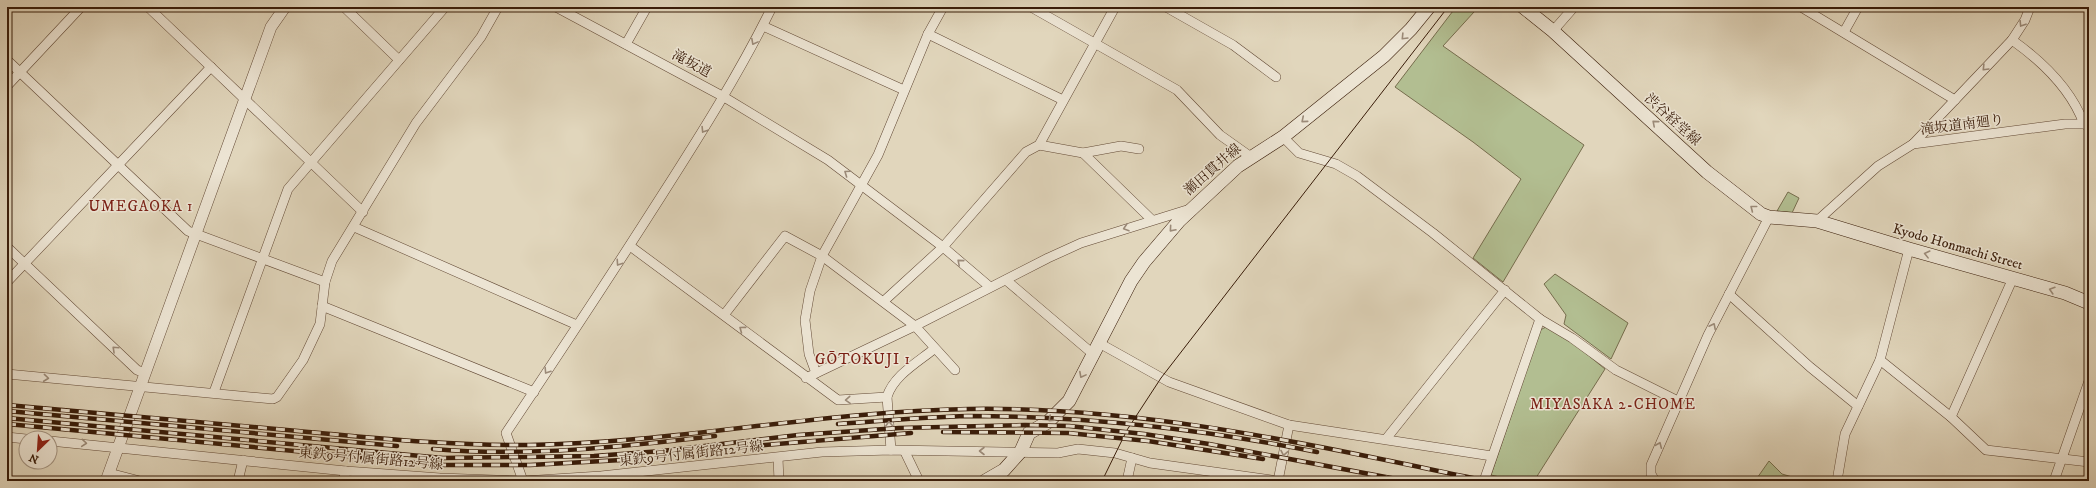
<svg xmlns="http://www.w3.org/2000/svg" width="2096" height="488" viewBox="0 0 2096 488" font-family="'IM FELL DW Pica','Noto Serif JP',serif">
<style>
.green{fill:#b2be91;stroke:#766d4d}
.lines{fill:none;stroke-linecap:round;stroke-linejoin:round}
.minor-casing{stroke:#634a36;stroke-width:10}
.tertiary-casing{stroke:#634a36;stroke-width:12}
.secondary-casing{stroke:#391c09;stroke-width:14}
.minor{stroke:#ece4d3;stroke-width:9}
.tertiary{stroke:#ece4d3;stroke-width:11}
.secondary{stroke:#ece4d3;stroke-width:13}
.tram{stroke:#391c09;stroke-width:1}
.rail-casing{stroke:#391c09;stroke-width:4.5}
.rail{stroke:#ece4d3;stroke-width:3;stroke-dasharray:9;stroke-linecap:butt}
.oneway{stroke:#9b8a78}
.labels{text-anchor:middle;stroke-width:3;stroke-linejoin:round;paint-order:stroke}
.street-label{font-size:14px;fill:#391c09;stroke:#ece4d3}
.neighbourhood-label{font-size:15px;letter-spacing:1px;fill:#7a1f14;stroke:#ece4d3}
</style>
<rect width="100%" height="100%" fill="#e1d6bc"/>
<filter id="stains"><feTurbulence type="fractalNoise" baseFrequency=".005" numOctaves="4"/><feColorMatrix values="0 0 0 0 .2 0 0 0 0 .09 0 0 0 0 .02 0 0 0 .5 -.17"/></filter>
<radialGradient id="worn" r=".72"><stop offset=".6" stop-color="#630" stop-opacity="0"/><stop offset="1" stop-color="#630" stop-opacity=".3"/></radialGradient>
<g class="green">
<polygon points="1456,7 1468,7 1474,12 1443,46 1584,145 1503,282 1473,258 1521,179 1473,142 1395,87"/>
<polygon points="1788,192 1799,198 1792,213 1777,211"/>
<polygon points="1555,274 1628,323 1611,359 1564,324 1566,315 1544,284"/>
<polygon points="1546,327 1572,342 1605,369 1534,481 1517,481 1491,475 1540,330"/>
<polygon points="1769,461 1782,474 1799,479 1797,481 1755,481"/>
</g>
<g class="lines">
<defs>
<g id="minor">
<polyline points="148,7 363,212"/>
<polyline points="344,7 399,60"/>
<polyline points="556,7 724,97 828,160 943,247 990,287"/>
<polyline points="1031,7 1177,90 1220,135 1251,157"/>
<polyline points="1166,7 1233,45 1276,77"/>
<polyline points="1801,7 1955,100"/>
<polyline points="763,26 904,90"/>
<polyline points="1553,31 1574,7"/>
<polyline points="1844,32 1858,7"/>
<polyline points="928,34 1063,100"/>
<path d="M2012 40C2043 62 2071 89 2084 124"/>
<polyline points="626,44 647,7"/>
<polyline points="7,60 188,231 325,282"/>
<polyline points="7,86 81,7"/>
<polyline points="1283,137 1299,153 1336,164 1357,176 1433,233 1540,319 1572,338 1616,370 1678,401"/>
<polyline points="1913,144 2012,40 2025,20 2030,7"/>
<polyline points="1039,145 1083,153 1121,146 1139,149"/>
<polyline points="1083,153 1152,220"/>
<polyline points="1817,221 1878,166 1913,144 2065,124 2084,124 2089,126"/>
<polyline points="354,227 577,325"/>
<polyline points="630,246 838,400 887,397"/>
<polyline points="7,247 137,370 145,373"/>
<polyline points="1006,280 1093,354"/>
<polyline points="7,282 211,67"/>
<polyline points="1729,294 1810,367 1858,406"/>
<polyline points="884,301 943,247 1026,152 1039,145 1115,7"/>
<polyline points="322,306 534,392"/>
<polyline points="724,315 785,236 822,256 915,326 955,370"/>
<polyline points="1099,343 1169,382 1289,425 1492,456"/>
<polyline points="1880,360 1951,417 1986,450 2089,462"/>
<polyline points="816,373 809,354 805,320 810,291 822,256 878,155 928,34 943,7"/>
<polyline points="7,374 273,399 277,397 303,360 320,324 325,282 332,261 416,123 481,37 498,7"/>
<polyline points="806,378 915,326 1048,258 1081,243 1190,209"/>
<polyline points="214,392 288,189 445,7"/>
<polyline points="1951,417 2013,278"/>
<polyline points="7,437 26,439"/>
<polyline points="1386,439 1505,290"/>
<polyline points="50,441 346,471 440,478 523,481 601,476 822,452 891,450 1058,453 1078,449 1115,453 1150,463 1279,481"/>
<path d="M891 450 887 397C893 376 918 362 934 349"/>
<polyline points="905,452 919,481"/>
<polyline points="778,458 779,481"/>
<polyline points="109,473 140,481"/>
<polyline points="238,481 243,460"/>
<polyline points="343,481 346,471"/>
<path d="M523 481 506 433C559 354 611 275 662 195 701 134 740 72 772 7"/>
<polyline points="1127,481 1132,458"/>
<polyline points="1278,481 1289,425"/>
<polyline points="1484,481 1540,319"/>
<polyline points="1655,481 1651,474 1651,465 1708,335 1769,217"/>
<polyline points="1837,481 1845,434 1880,360 1909,249"/>
<polyline points="2054,481 2089,381"/>
</g>
<polyline id="tertiary" points="106,481 271,27 285,7"/>
<g id="secondary">
<polyline points="1523,7 1553,31 1707,172 1761,214 1769,217 1817,221 1909,249 2065,293 2089,303"/>
<polyline points="985,481 1004,470 1021,451 1029,433 1048,422 1069,401 1131,281 1144,262 1179,221 1238,166 1283,137 1384,56 1411,29 1429,7"/>
</g>
</defs>
<use href="#minor" class="minor-casing"/>
<use href="#tertiary" class="tertiary-casing"/>
<use href="#secondary" class="secondary-casing"/>
<use href="#minor" class="minor"/>
<use href="#tertiary" class="tertiary"/>
<use href="#secondary" class="secondary"/>
<polyline class="tram" points="1102,481 1127,430 1161,378 1448,7"/>
<defs>
<g id="rail">
<path d="M7 405C104 414 201 422 298 431 375 438 451 446 529 445 676 443 822 411 969 409 1145 406 1316 446 1487 481"/>
<polyline points="7,411 397,446"/>
<polyline points="7,418 443,458 594,456 662,451 798,435 899,428 1025,425 1069,426 1144,434 1209,444 1407,481"/>
<polyline points="7,424 444,465 530,465 622,460"/>
<path d="M838 424C881 421 925 417 968 416 1086 416 1202 429 1317 452"/>
<polyline points="943,432 1068,433 1148,441 1263,459"/>
<polyline points="753,446 911,433"/>
<path d="M433 449C527 457 622 447 715 436"/>
</g>
</defs>
<use href="#rail" class="rail-casing"/>
<use href="#rail" class="rail"/>
</g>
<defs><path id="oneway-chevron" d="M-2-3.5L2.5 0L-2 3.5" fill="none" stroke-width="1.6" stroke-linecap="round" stroke-linejoin="round"/></defs>
<g class="oneway">
<use href="#oneway-chevron" transform="translate(2022 24) rotate(122)"/>
<use href="#oneway-chevron" transform="translate(1404 37) rotate(134)"/>
<use href="#oneway-chevron" transform="translate(754 42) rotate(118)"/>
<use href="#oneway-chevron" transform="translate(1985 68) rotate(134)"/>
<use href="#oneway-chevron" transform="translate(1304 120) rotate(140)"/>
<use href="#oneway-chevron" transform="translate(1655 123) rotate(-139)"/>
<use href="#oneway-chevron" transform="translate(704 130) rotate(122)"/>
<use href="#oneway-chevron" transform="translate(847 173) rotate(-145)"/>
<use href="#oneway-chevron" transform="translate(1753 208) rotate(-142)"/>
<use href="#oneway-chevron" transform="translate(1126 228) rotate(162)"/>
<use href="#oneway-chevron" transform="translate(1172 229) rotate(131)"/>
<use href="#oneway-chevron" transform="translate(1927 254) rotate(-166)"/>
<use href="#oneway-chevron" transform="translate(960 262) rotate(-139)"/>
<use href="#oneway-chevron" transform="translate(619 263) rotate(124)"/>
<use href="#oneway-chevron" transform="translate(2052 290) rotate(-163)"/>
<use href="#oneway-chevron" transform="translate(1713 326) rotate(-63)"/>
<use href="#oneway-chevron" transform="translate(742 329) rotate(-143)"/>
<use href="#oneway-chevron" transform="translate(115 349) rotate(-137)"/>
<use href="#oneway-chevron" transform="translate(547 371) rotate(123)"/>
<use href="#oneway-chevron" transform="translate(1082 375) rotate(118)"/>
<use href="#oneway-chevron" transform="translate(46 378) rotate(6)"/>
<use href="#oneway-chevron" transform="translate(848 400) rotate(176)"/>
<use href="#oneway-chevron" transform="translate(1051 419) rotate(138)"/>
<use href="#oneway-chevron" transform="translate(889 424) rotate(-94)"/>
<use href="#oneway-chevron" transform="translate(84 443) rotate(5)"/>
<use href="#oneway-chevron" transform="translate(1659 445) rotate(-67)"/>
<use href="#oneway-chevron" transform="translate(982 451) rotate(-180)"/>
<use href="#oneway-chevron" transform="translate(1284 453) rotate(101)"/>
</g>
<g class="labels">
<g class="street-label">
<text transform="translate(692 63) rotate(28)" y="5">滝坂道</text>
<text transform="translate(1673 119) rotate(42)" y="5">渋谷経堂線</text>
<text transform="translate(1962 124) rotate(-7)" y="5">滝坂道南廻り</text>
<text transform="translate(1212 169) rotate(-41)" y="5">瀬田貫井線</text>
<text transform="translate(1958 246) rotate(16)" y="5">Kyodo Honmachi Street</text>
<text transform="translate(691 453) rotate(-6)" y="5">東鉄9号付属街路12号線</text>
<text transform="translate(371 458) rotate(5)" y="5">東鉄9号付属街路12号線</text>
</g>
<g class="neighbourhood-label">
<text x="141" y="211">UMEGAOKA 1</text>
<text x="863" y="364">GŌTOKUJI 1</text>
<text x="1613" y="409">MIYASAKA 2-CHOME</text>
</g>
</g>
<rect width="2096" height="488" fill="none" stroke="#e1d6bc" stroke-width="24"/>
<rect x="8" y="8" width="2080" height="472" fill="none" stroke="#391c09" stroke-width="2"/>
<rect x="12" y="12" width="2072" height="464" fill="none" stroke="#391c09"/>
<g transform="translate(38 450) rotate(205)"><circle r="19" fill="#ece4d3" stroke="#a49482"/>
<path d="M0-3L7 15L0 10L-7 15Z" fill="#8f2418"/>
<text y="-6" font-size="11" font-weight="bold" text-anchor="middle" fill="#391c09">N</text>
</g>
<rect width="100%" height="100%" filter="url(#stains)"/>
<rect width="100%" height="100%" fill="url(#worn)"/>
</svg>
